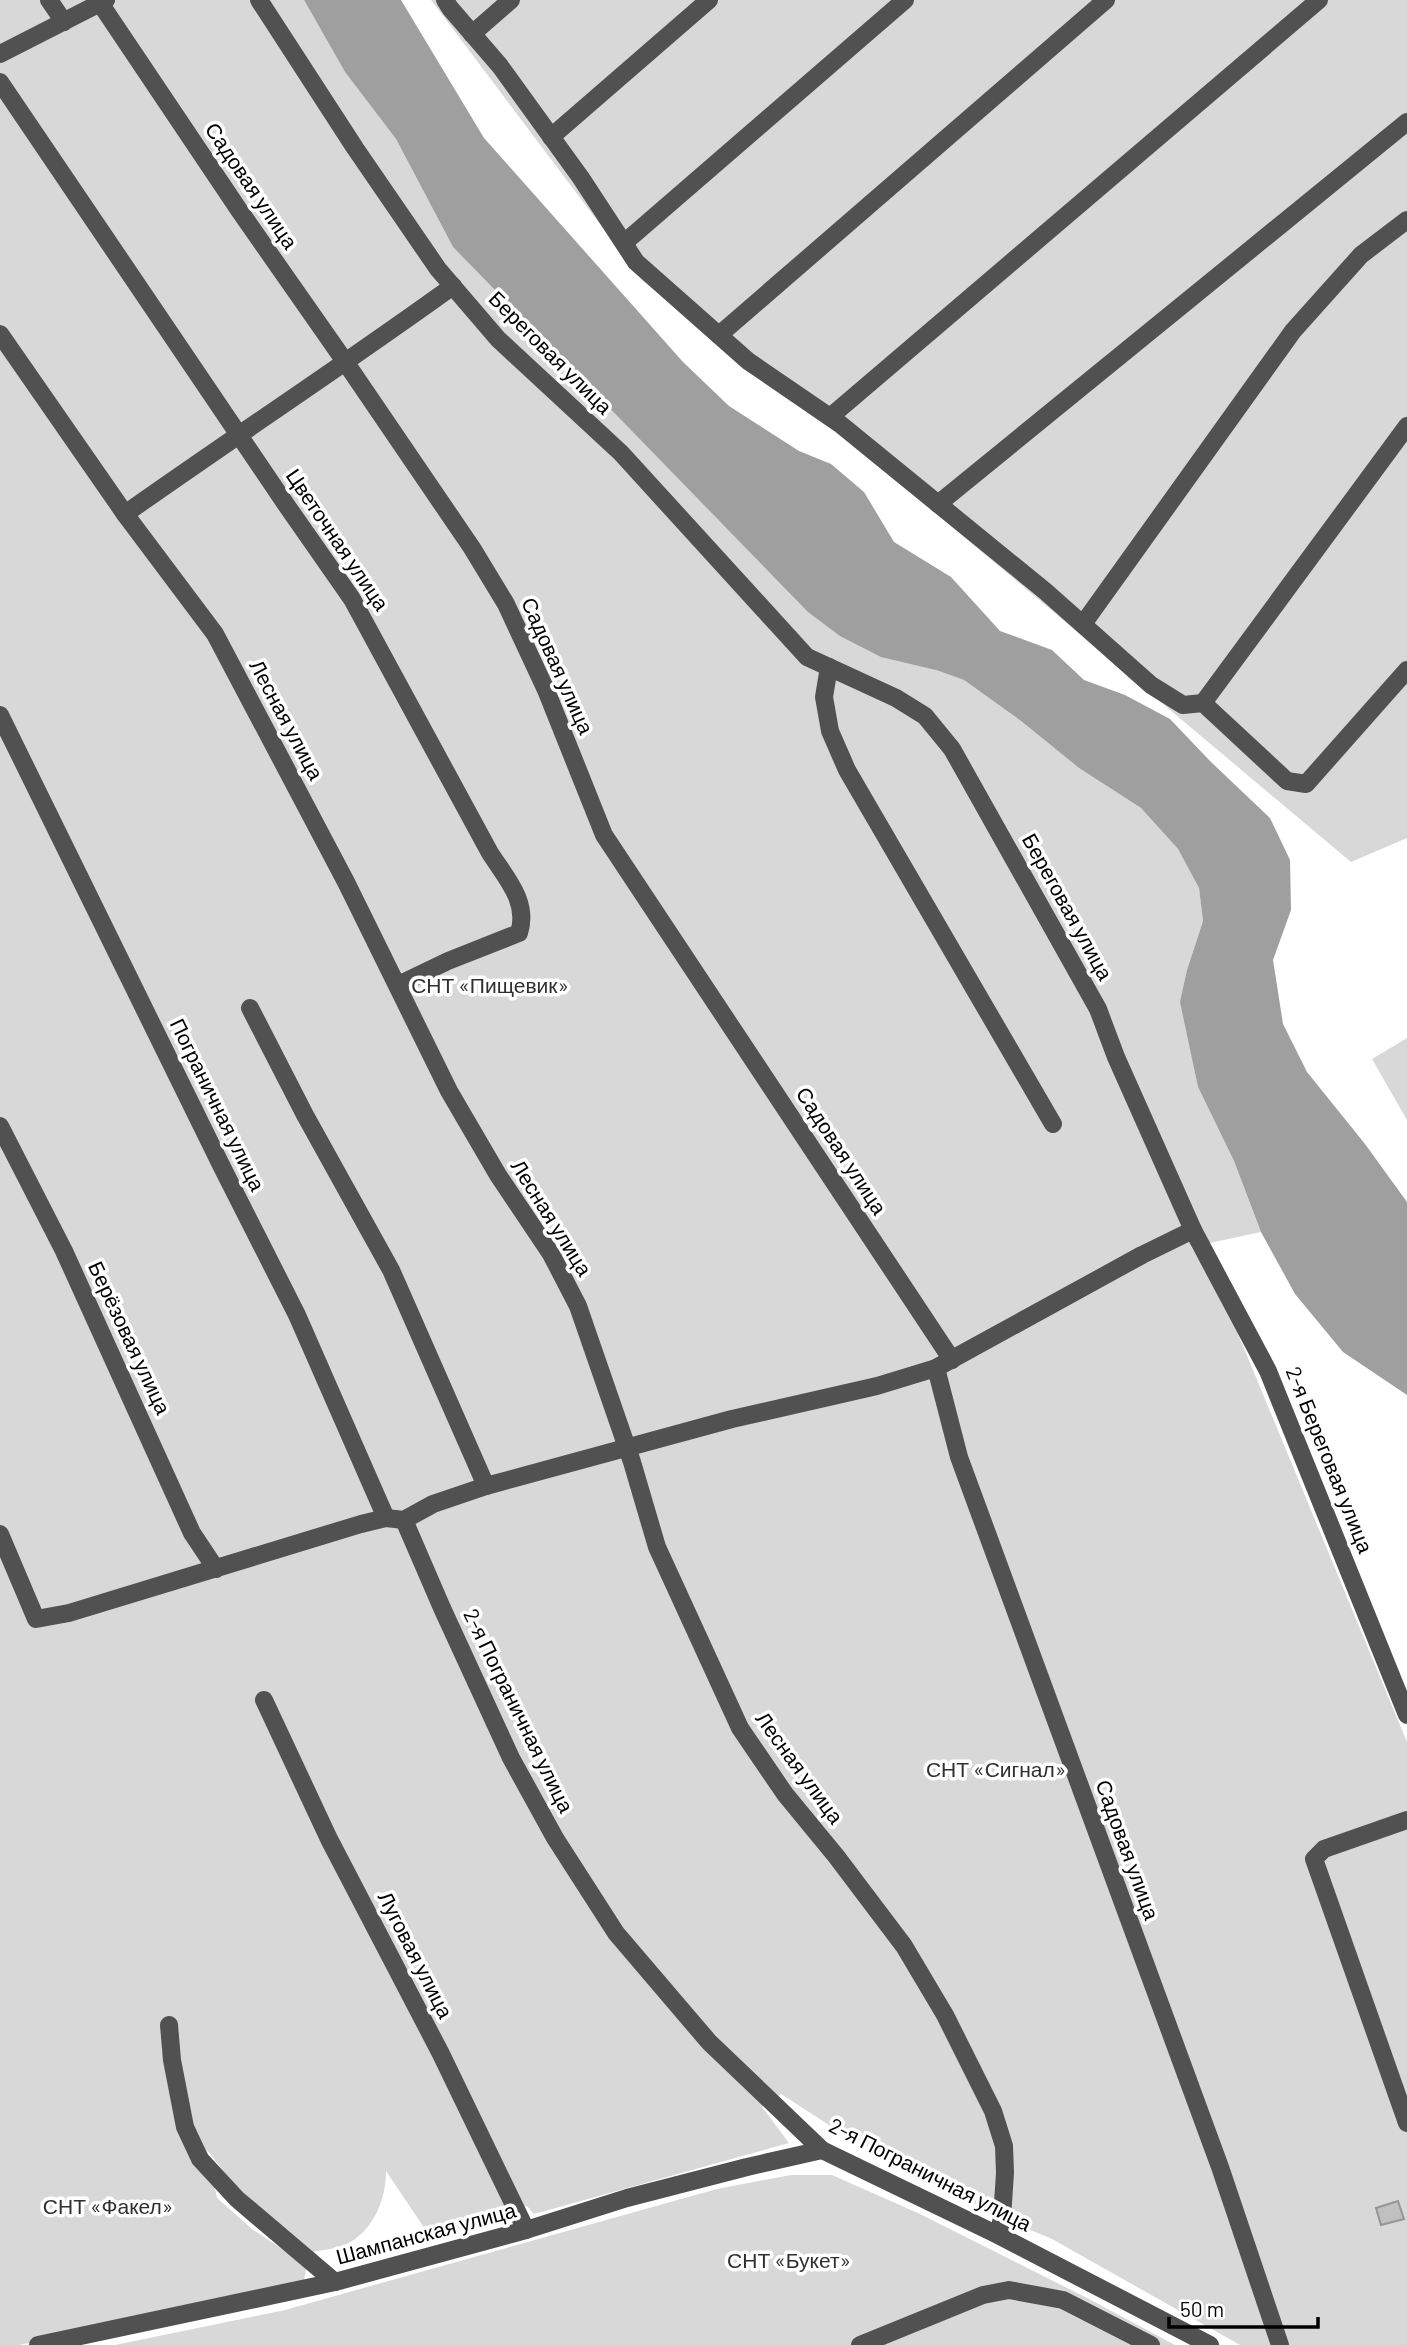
<svg xmlns="http://www.w3.org/2000/svg" width="1407" height="2345" viewBox="0 0 1407 2345" font-family="Barlow,sans-serif">
<style>
.green{fill:#d8d8d8}
.water{fill:#9f9f9f}
.building{fill:#c0c0c0;stroke:#959595;stroke-width:2}
.lines{fill:none;stroke-linecap:round;stroke-linejoin:round}
.minor{stroke:#515151;stroke-width:18}
.labels{text-anchor:middle;stroke-width:7;stroke-linejoin:round;paint-order:stroke}
.street-label{font-size:21px;fill:#000;stroke:#fff}
.park-label{font-size:21px;fill:#2f2f2f;stroke:#fff}
</style>
<rect width="100%" height="100%" fill="#fff"/>
<g class="green">
<path d="M0 0H304L345 72 396 139 453 247 694 493 936 670 964 680 1021 721 1079 768 1141 808 1178 849 1199 888 1203 921 1187 970 1181 1002 1198 1087 1234 1161 1261 1232 1191 1247 1224 1300 1407 1742V2345H1240L1052 2239 1002 2218 846 2136 781 2094 762 2107 789 2143 534 2214 527 2206 431 2238 386 2171C386 2200 373 2232 345 2245 336 2249 322 2250 312 2252L243 2196 207 2150 217 2198 252 2229 300 2261 306 2269 304 2280 294 2287 19 2345H0Z"/>
<polygon points="431,0 1407,0 1407,838 1351,862 857,447 642,280"/>
<polygon points="1407,1038 1407,1120 1372,1059"/>
<polygon points="791,2175 832,2175 920,2214 1091,2300 1175,2345 115,2345 285,2310 717,2189"/>
</g>
<polygon class="water" points="304,0 401,0 484,138 683,362 729,406 799,451 831,464 864,492 894,542 951,577 1000,631 1052,650 1084,680 1125,695 1170,719 1210,761 1270,818 1290,860 1291,910 1273,960 1283,1024 1307,1072 1365,1144 1407,1202 1407,1395 1343,1352 1295,1294 1261,1232 1234,1161 1198,1087 1180,1002 1187,970 1203,921 1199,888 1178,849 1141,808 1079,768 1021,721 964,680 936,670 881,657 840,636 808,612 453,247 396,139 345,72"/>
<polygon class="building" points="1398,2201 1404,2219 1381,2225 1376,2208"/>
<g class="lines">
<g class="minor">
<polyline points="49,0 64,22"/>
<polyline points="259,0 355,148 438,269 498,339 621,453 807,657 896,698 925,716 952,749 1098,1009 1116,1057 1193,1230 1268,1371 1407,1715"/>
<polyline points="445,0 450,8 500,66 581,178 636,262 748,361 840,424 1045,591 1151,685 1183,705 1203,703 1287,781 1306,784 1407,670"/>
<polyline points="100,3 239,210 346,363 472,548 506,604 546,690 604,835 952,1360"/>
<polyline points="472,34 511,0"/>
<polyline points="0,54 106,0"/>
<path d="M0 82 287 506 352 599 490 853C506 878 529 902 519 933L448 961 398 985"/>
<polyline points="551,137 709,0"/>
<polyline points="624,243 905,0"/>
<polyline points="0,334 125,514 215,634 346,882 449,1091 498,1175 551,1254 578,1306 632,1462 657,1547 740,1728 785,1794 836,1856 904,1946 945,2015 993,2111 1004,2146 1005,2173 1002,2218 998,2235"/>
<polyline points="719,335 1106,0"/>
<polyline points="830,417 1319,0"/>
<polyline points="938,504 1407,122"/>
<path d="M125 514C234 437 345 364 453 286"/>
<polyline points="1083,624 1293,331 1361,255 1407,220"/>
<polyline points="829,667 824,697 830,731 847,770 1053,1124"/>
<polyline points="1203,703 1407,426"/>
<polyline points="0,715 222,1167 297,1315 386,1518"/>
<polyline points="250,1008 305,1115 391,1270 486,1486"/>
<polyline points="0,1126 64,1251 192,1533 216,1569"/>
<polyline points="936,1368 959,1457 1220,2167 1280,2345"/>
<polyline points="404,1520 442,1608 511,1758 555,1838 616,1933 709,2042 822,2150 998,2235 1210,2345"/>
<polyline points="0,1534 36,1619 69,1613 361,1524 386,1518 404,1520 433,1504 486,1486 732,1419 877,1386 936,1368 1142,1255 1193,1230"/>
<polyline points="264,1700 329,1839 441,2054 526,2230"/>
<polyline points="1407,1820 1324,1849 1314,1859 1407,2123"/>
<polyline points="169,2025 172,2060 185,2127 200,2159 237,2199 335,2282"/>
<polyline points="38,2345 335,2282 526,2230 627,2198 747,2167 822,2150"/>
<polyline points="860,2345 983,2295 1009,2290 1063,2300 1151,2345"/>
</g>
</g>
<g class="labels">
<g class="street-label">
<text transform="translate(251 186) rotate(56)" y="7">Садовая улица</text>
<text transform="translate(550 353) rotate(45)" y="7">Береговая улица</text>
<text transform="translate(337 540) rotate(56)" y="7">Цветочная улица</text>
<text transform="translate(557 666) rotate(66)" y="7">Садовая улица</text>
<text transform="translate(286 720) rotate(62)" y="7">Лесная улица</text>
<text transform="translate(1067 907) rotate(61)" y="7">Береговая улица</text>
<text transform="translate(217 1105) rotate(64)" y="7">Пограничная улица</text>
<text transform="translate(841 1151) rotate(57)" y="7">Садовая улица</text>
<text transform="translate(551 1218) rotate(58)" y="7">Лесная улица</text>
<text transform="translate(129 1338) rotate(65)" y="7">Берёзовая улица</text>
<text transform="translate(1329 1460) rotate(68)" y="7">2-я Береговая улица</text>
<text transform="translate(518 1711) rotate(64)" y="7">2-я Пограничная улица</text>
<text transform="translate(799 1768) rotate(54)" y="7">Лесная улица</text>
<text transform="translate(1127 1850) rotate(70)" y="7">Садовая улица</text>
<text transform="translate(415 1955) rotate(63)" y="7">Луговая улица</text>
<text transform="translate(930 2175) rotate(27)" y="7">2-я Пограничная улица</text>
<text transform="translate(426 2234) rotate(-15)" y="7">Шампанская улица</text>
</g>
<g class="park-label">
<text x="490" y="993">СНТ «Пищевик»</text>
<text x="996" y="1777">СНТ «Сигнал»</text>
<text x="108" y="2214">СНТ «Факел»</text>
<text x="789" y="2268">СНТ «Букет»</text>
</g>
</g>
<path d="M1169 2317v10h149v-10" fill="none" stroke="#000000" stroke-width="3.5"/>
<text x="1180" y="2317" font-size="21" fill="#000000" stroke="#ffffff" stroke-width="5" paint-order="stroke">50 m</text>
</svg>
